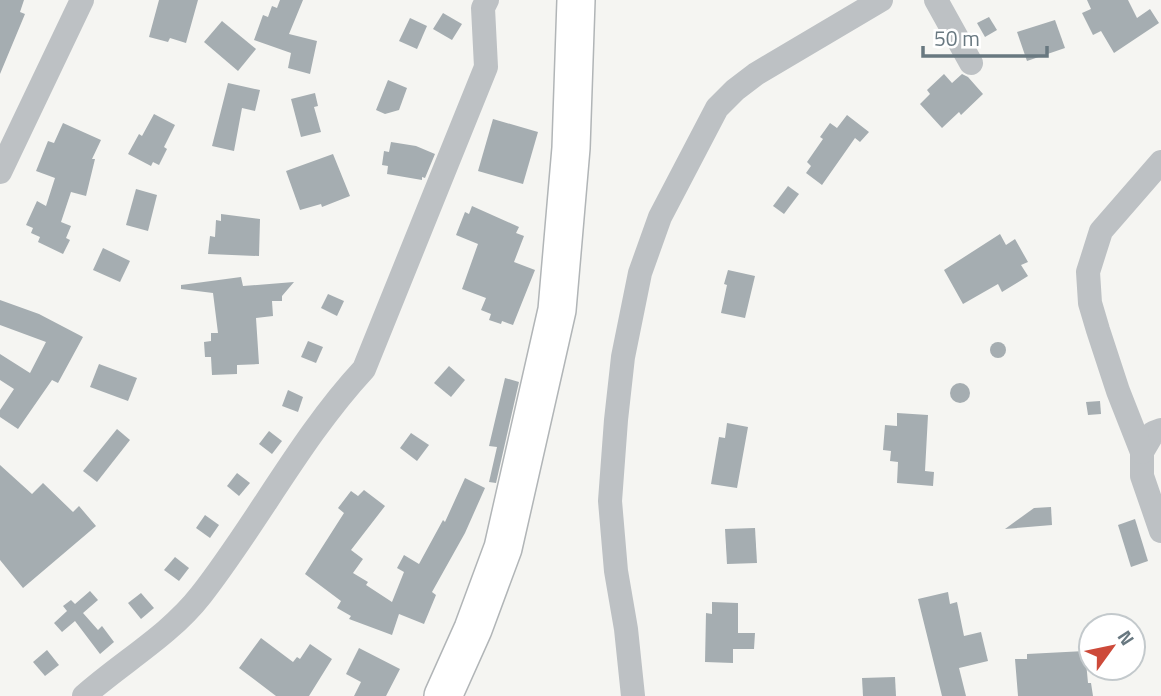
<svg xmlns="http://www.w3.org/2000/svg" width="1161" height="696" viewBox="0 0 1161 696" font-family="'Titillium Web',sans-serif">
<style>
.building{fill:#a5adb1}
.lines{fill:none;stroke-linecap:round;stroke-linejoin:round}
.highway-casing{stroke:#b1b5b7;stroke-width:40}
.minor{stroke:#bdc1c4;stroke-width:24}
.highway{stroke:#fff;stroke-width:37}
</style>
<rect width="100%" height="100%" fill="#f5f5f2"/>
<g class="building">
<polygon points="0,0 24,0 20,12 25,14 0,74"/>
<polygon points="159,0 198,0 186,43 170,38 168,42 149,37"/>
<polygon points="280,0 303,0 289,34 317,41 310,74 288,68 291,53 254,40 263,15 268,17 272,6 277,8"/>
<polygon points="1087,0 1128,0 1137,18 1150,9 1159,23 1114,53 1101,31 1093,35 1082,13 1091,9"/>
<polygon points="443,13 462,24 452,40 433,29"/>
<polygon points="989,17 997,30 985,37 977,23"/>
<polygon points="410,18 427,26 417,49 399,41"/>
<polygon points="1055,20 1065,48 1027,61 1017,32"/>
<polygon points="222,21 256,49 238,71 204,42"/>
<polygon points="944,74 952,83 962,74 968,77 983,94 961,115 959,112 942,128 920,104 930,94 927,90"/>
<polygon points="388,80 407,88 399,110 385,114 376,110"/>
<polygon points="228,83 260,90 255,111 242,108 234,151 212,146"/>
<polygon points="315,93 318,106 314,107 321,132 301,137 291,99"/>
<polygon points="154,114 175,125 164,147 167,149 159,165 153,162 151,166 128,154 139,134 142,136"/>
<polygon points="847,115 869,132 860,142 855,138 822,185 806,173 811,166 807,162 823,139 820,137 830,123 837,128"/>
<polygon points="493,119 538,132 523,184 478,171"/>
<polygon points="63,123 101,140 92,159 95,159 86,196 71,192 61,222 71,226 66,238 70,240 63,254 38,242 40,237 31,233 33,228 26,225 37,201 46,206 55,178 36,171 48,141 54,143"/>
<polygon points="391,142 416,146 435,154 425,178 422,177 422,180 387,174 388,166 382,165 384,151 389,152"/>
<polygon points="333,154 350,196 322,207 321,204 300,210 286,171"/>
<polygon points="788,186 799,194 784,214 773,206"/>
<polygon points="136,189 157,195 148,231 126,225"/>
<polygon points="472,206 519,227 516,233 524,236 514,262 535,270 513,325 502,321 501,324 489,320 491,314 481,310 486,298 462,289 478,244 456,235 465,212 469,214"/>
<polygon points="221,214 260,219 259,256 208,254 210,236 215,237 216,220 221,221"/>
<polygon points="1000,234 1006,245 1015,239 1028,262 1021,265 1028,276 1002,292 998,284 963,304 944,270"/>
<polygon points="103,248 130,261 120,282 93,270"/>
<polygon points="728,270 755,276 745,318 721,313 727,285 724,284"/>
<polygon points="241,277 243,286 294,282 282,296 282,301 272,301 273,316 256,318 259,364 237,365 237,374 212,375 211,357 205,357 204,342 211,341 211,333 218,333 213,293 181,289 181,285"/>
<polygon points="328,294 344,301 337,316 321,308"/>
<polygon points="0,300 39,314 83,337 58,383 52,380 18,429 0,417 0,410 14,389 0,380 0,354 30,373 46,342 0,325"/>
<polygon points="308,341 323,347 316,363 301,357"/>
<circle cx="998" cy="350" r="8"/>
<polygon points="99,364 137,378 128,401 90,387"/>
<polygon points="449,366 465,380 451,397 434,383"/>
<polygon points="505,378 519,382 496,483 489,482 497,447 489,446"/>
<circle cx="960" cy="393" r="10"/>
<polygon points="288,390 303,397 298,412 282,406"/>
<polygon points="1100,401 1101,414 1088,415 1086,402"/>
<polygon points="897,413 928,415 925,471 934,472 933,486 897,483 898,462 890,461 891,451 883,450 885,425 897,426"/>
<polygon points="727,423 748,427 737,488 711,484 719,437 725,438"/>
<polygon points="117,429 130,440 97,482 83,471"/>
<polygon points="269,431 282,441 272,454 259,444"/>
<polygon points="411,433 429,445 417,461 400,448"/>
<polygon points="0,465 32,494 43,483 73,512 79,506 96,526 23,588 0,560"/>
<polygon points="237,473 250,483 239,496 227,486"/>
<polygon points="465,478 485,488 465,533 432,592 436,595 424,624 399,614 392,635 349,619 351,616 337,608 341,601 305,574 344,513 338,508 351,491 358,496 364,490 385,506 351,550 363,559 353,573 368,582 366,585 392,602 404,572 397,568 404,555 419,564 443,520 445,522"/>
<polygon points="1051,507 1052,525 1005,529 1034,508"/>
<polygon points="205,515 219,525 210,538 196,528"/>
<polygon points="1135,519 1148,561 1131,567 1118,525"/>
<polygon points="755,528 757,563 727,564 725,529"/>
<polygon points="175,557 189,568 179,581 164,570"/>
<polygon points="90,591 98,600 83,613 98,630 102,626 114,642 100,654 75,621 62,632 54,623 67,611 63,606 71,600 75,604"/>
<polygon points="948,592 950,604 957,602 964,636 981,632 988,661 959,668 966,696 942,696 918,599"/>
<polygon points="141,593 154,608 141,619 128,603"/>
<polygon points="712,602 738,603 738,633 755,633 754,649 733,649 733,663 705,662 706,613 712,614"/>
<polygon points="261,638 293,662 297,657 300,659 310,644 332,659 309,696 276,696 239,668"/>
<polygon points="359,648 400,669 386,696 354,696 361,682 346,674"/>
<polygon points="47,650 59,665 45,676 33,662"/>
<polygon points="1085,651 1088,683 1091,683 1093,696 1018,696 1015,659 1027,659 1027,654"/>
<polygon points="895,677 896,696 863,696 862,678"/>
</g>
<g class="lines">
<defs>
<polyline id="highway" points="443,696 473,629 503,548 557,310 571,148 576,0"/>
</defs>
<use href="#highway" class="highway-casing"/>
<g class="minor">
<polyline points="936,0 971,63"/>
<polyline points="0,172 82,0"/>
<polyline points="1161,430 1153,433 1142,452 1142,476 1161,531"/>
<polyline points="1142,452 1118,391 1098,330 1090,303 1088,272 1101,231 1161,162"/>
<path d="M84 696C122 662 169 636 201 595 258 522 301 437 364 369L486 67 483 8 487 0"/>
<polyline points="633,696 626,629 616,571 610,501 616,420 623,357 640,273 660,217 717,108 735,90 756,74 881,0"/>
</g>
<use href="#highway" class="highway"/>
</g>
<g transform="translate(1112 647) rotate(57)"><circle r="33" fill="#ffffff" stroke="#c3c9cc" stroke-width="2"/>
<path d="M0-5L12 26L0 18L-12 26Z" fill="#cd4a3a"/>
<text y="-10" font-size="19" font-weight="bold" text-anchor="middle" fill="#687880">N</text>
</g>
<path d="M923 46v10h124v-10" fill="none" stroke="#687880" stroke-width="3.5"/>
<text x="934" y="46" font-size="21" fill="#687880" stroke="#ffffff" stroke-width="5" paint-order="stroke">50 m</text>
</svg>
